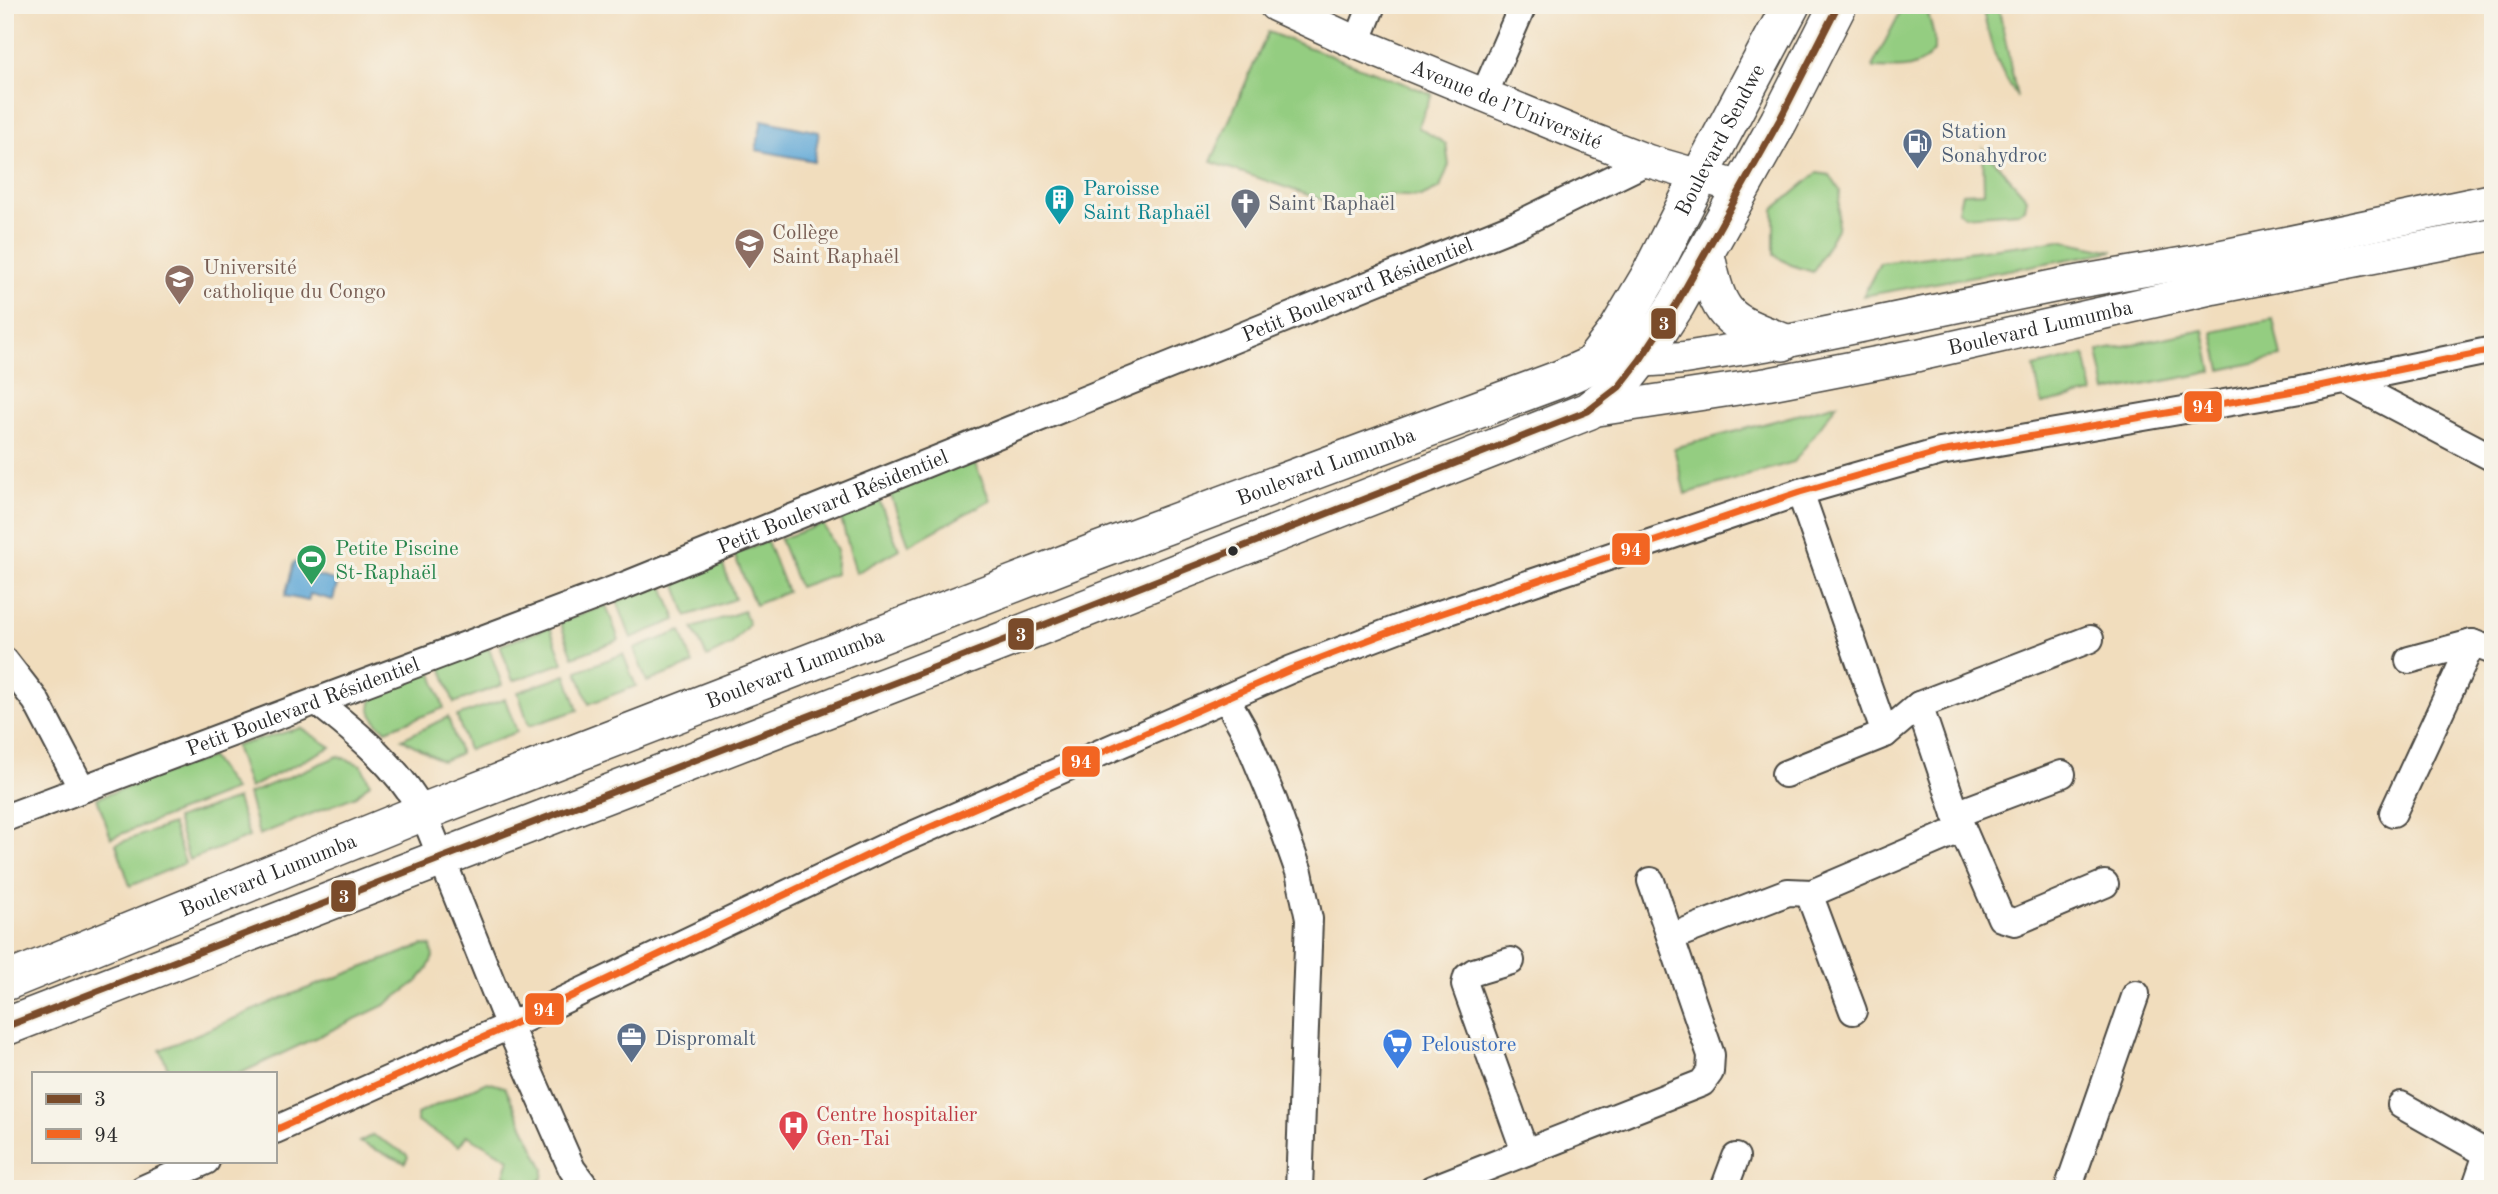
<svg xmlns="http://www.w3.org/2000/svg" width="2498" height="1194" viewBox="0 0 2498 1194" font-family="'Old Standard TT',serif">
<style>
.green{fill:#94cd81;stroke:#607c56;stroke-width:2}
.water{fill:#61a8d7;stroke:#466a81;stroke-width:2}
.lines{fill:none;stroke-linecap:round;stroke-linejoin:round}
.minor-casing{stroke:#494641;stroke-width:30}
.major-casing{stroke:#494641;stroke-width:35}
.highway-casing{stroke:#494641;stroke-width:40}
.minor{stroke:#fff;stroke-width:26}
.major{stroke:#fff;stroke-width:32}
.highway{stroke:#fff;stroke-width:37}
.bus-1-casing{stroke:#f7f3e8;stroke-width:12}
.bus-2-casing{stroke:#f7f3e8;stroke-width:12}
.bus-1{stroke:#7a4b2a;stroke-width:7}
.bus-2{stroke:#f26522;stroke-width:7}
.bus-dot{fill:#2b2b2b;stroke:#f7f3e8;stroke-width:2.5}
.labels{text-anchor:middle;stroke-width:6;stroke-linejoin:round;paint-order:stroke}
.street-label{font-size:21px;fill:#2b2b2b;stroke:#f7f3e8}
.service-label{font-size:21px;fill:#4e5e75;stroke:#f7f3e8;text-anchor:start}
.culture-label{font-size:21px;fill:#0d838f;stroke:#f7f3e8;text-anchor:start}
.worship-label{font-size:21px;fill:#5b616d;stroke:#f7f3e8;text-anchor:start}
.education-label{font-size:21px;fill:#785e54;stroke:#f7f3e8;text-anchor:start}
.leisure-label{font-size:21px;fill:#27864d;stroke:#f7f3e8;text-anchor:start}
.shop-label{font-size:21px;fill:#366cbe;stroke:#f7f3e8;text-anchor:start}
.health-label{font-size:21px;fill:#be3a42;stroke:#f7f3e8;text-anchor:start}
.line-badge{stroke:#f7f3e8;stroke-width:2.5}
.badge-label{font-size:19px;text-anchor:middle;font-weight:bold;fill:#fff}
</style>
<rect width="100%" height="100%" fill="#f7f3e8"/>
<filter id="ink" filterUnits="userSpaceOnUse"><feTurbulence type="fractalNoise" baseFrequency=".0143" numOctaves="2"/><feDisplacementMap in="SourceGraphic" scale="14" xChannelSelector="R" yChannelSelector="G"/><feConvolveMatrix kernelMatrix="1 2 1 2 8 2 1 2 1" color-interpolation-filters="sRGB"/></filter>
<filter id="wash" filterUnits="userSpaceOnUse"><feTurbulence type="fractalNoise" baseFrequency=".00686" numOctaves="4" result="noise"/><feDisplacementMap in="SourceGraphic" scale="28" xChannelSelector="R" yChannelSelector="G"/><feGaussianBlur stdDeviation="1.57" result="paint"/><feColorMatrix in="noise" values="0 0 0 0 0 0 0 0 0 0 0 0 0 0 0 0 0 1.4 0 .05"/><feComposite in="paint" operator="in"/></filter>
<g filter="url(#wash)">
<rect width="100%" height="100%" fill="#f1ddbd"/>
<g class="green">
<path d="M1904 5H1926L1934 36V51C1917 72 1899 69 1874 68L1873 65Z"/>
<path d="M1982 5H1998L2017 97C1996 65 1989 42 1982 5Z"/>
<polygon points="1268,32 1432,94 1418,127 1446,144 1449,165 1440,188 1421,197 1388,195 1349,209 1211,162"/>
<polygon points="1983,148 2027,198 2025,209 2019,212 1964,216 1958,211 1962,193 1984,192"/>
<polygon points="1817,173 1830,175 1840,191 1837,229 1813,272 1791,265 1774,255 1774,209"/>
<polygon points="2060,240 2114,251 1863,296 1880,263"/>
<polygon points="2273,319 2281,357 2221,370 2213,332"/>
<polygon points="2204,330 2212,372 2106,392 2098,351"/>
<polygon points="2085,355 2093,393 2042,404 2034,367"/>
<polygon points="1837,404 1794,462 1685,494 1674,448"/>
<polygon points="973,459 990,500 909,545 889,491"/>
<polygon points="863,500 879,500 899,549 856,573 839,512"/>
<polygon points="823,524 837,550 835,574 799,587 780,539"/>
<polygon points="767,541 787,592 755,605 734,554"/>
<polygon points="722,562 735,599 687,616 674,580"/>
<polygon points="662,583 676,620 631,638 617,601"/>
<polygon points="606,605 619,640 573,657 560,622"/>
<polygon points="744,611 749,624 731,645 707,657 693,628"/>
<polygon points="550,627 563,663 513,681 500,645"/>
<polygon points="681,631 693,664 647,682 634,649"/>
<polygon points="489,648 502,685 454,703 441,666"/>
<polygon points="623,654 636,686 589,704 577,671"/>
<polygon points="431,671 444,708 386,730 377,723 370,710 371,702 381,689"/>
<polygon points="566,675 578,710 529,726 518,692"/>
<polygon points="505,699 517,732 468,750 457,716"/>
<polygon points="448,717 460,754 442,761 402,739"/>
<polygon points="301,728 331,747 249,788 235,746"/>
<polygon points="338,756 361,765 370,783 356,796 259,835 248,794"/>
<polygon points="211,757 234,790 111,838 97,798"/>
<polygon points="237,799 249,837 189,860 176,819"/>
<polygon points="172,824 185,863 130,886 116,844"/>
<polygon points="423,945 431,946 433,957 427,970 418,981 385,1005 241,1073 170,1073 160,1050 282,998"/>
<polygon points="487,1082 505,1087 544,1169 543,1178 534,1185 523,1184 504,1175 509,1159 467,1135 459,1146 417,1122 417,1114"/>
<polygon points="373,1135 406,1154 408,1157 405,1163 359,1142"/>
</g>
<g class="water">
<polygon points="762,120 819,132 814,161 756,150"/>
<polygon points="294,562 311,566 310,574 338,581 333,600 310,594 308,601 285,596"/>
</g>
</g>
<g filter="url(#ink)">
<g class="lines">
<defs>
<g id="minor">
<polyline points="1357,43 1372,5"/>
<polyline points="1484,95 1523,5"/>
<polyline points="2346,381 2493,458"/>
<polyline points="1800,492 1885,734"/>
<polyline points="2409,660 2472,643 2493,651"/>
<polyline points="5,661 36,701 82,789"/>
<polyline points="1226,698 1244,730 1274,802 1299,872 1309,919 1299,1189"/>
<path d="M316 701C357 733 397 766 423 812L509 1026 572 1169 587 1189"/>
<polyline points="1919,705 1956,814 2001,918 2015,922 2105,884"/>
<polyline points="1785,774 1885,734 1919,705 2090,639"/>
<polyline points="2393,813 2472,643"/>
<polyline points="1956,814 2062,774"/>
<path id="s1" d="M5 818 626 585 1519 224 1648 161"/>
<polyline points="1812,893 1811,899 1853,1011"/>
<polyline points="1671,937 1788,892 1812,893 1962,829"/>
<polyline points="1511,961 1474,972 1467,977 1465,985 1525,1152"/>
<polyline points="2401,1105 2493,1157"/>
<polyline points="275,1130 509,1026 885,847 1292,669 1413,623 1800,492 1940,452 2300,390 2493,350"/>
<polyline points="143,1189 206,1161"/>
<polyline points="1432,1189 1702,1083 1710,1072 1711,1055 1651,881"/>
<polyline points="1724,1189 1736,1157"/>
<polyline points="2068,1189 2136,994"/>
<polyline points="2475,1189 2487,1154"/>
</g>
<g id="major">
<path id="s2" d="M1275 5 1357 43 1586 137 1648 161 1742 188"/>
<polyline points="1621,362 1684,358 1783,342 2065,284 2203,260 2493,200"/>
<path id="s3" d="M1588 411 1768 384 1918 355 2213 288 2493 234"/>
</g>
<g id="highway">
<path d="M1706 255C1719 317 1725 320 1783 342"/>
<path id="s4" d="M5 982 423 812 1098 551 1560 379 1591 365 1617 331 1649 277 1700 176 1791 5"/>
<polyline points="5,1027 1013,637 1588,411 1619,387 1640,360 1676,305 1779,121 1838,5"/>
</g>
</defs>
<use href="#minor" class="minor-casing"/>
<use href="#major" class="major-casing"/>
<use href="#highway" class="highway-casing"/>
<use href="#minor" class="minor"/>
<use href="#major" class="major"/>
<use href="#highway" class="highway"/>
<defs>
<polyline id="bus-1" points="5,1027 1013,637 1588,411 1619,387 1640,360 1676,305 1779,121 1838,5"/>
<polyline id="bus-2" points="275,1130 509,1026 885,847 1292,669 1413,623 1800,492 1940,452 2300,390 2493,350"/>
</defs>
<use href="#bus-1" class="bus-1-casing"/>
<use href="#bus-2" class="bus-2-casing"/>
<use href="#bus-1" class="bus-1"/>
<use href="#bus-2" class="bus-2"/>
</g>
</g>
<defs>
<symbol id="fuel-pin" viewBox="-11 -11 22 30"><path d="M0 17L-7.5 6A9.5 9.5 0 1 1 7.5 6Z" fill="#5c6f8a" stroke="#f7f3e8"/><path d="M-5.5-6h7V0h2V4h1.3V-2.5L3-4.5l.8-.8L6-3V5H2.5V1h-1V6h-7ZM-4.2-4.7v3.2H.2V-4.7Z" fill="#fff"/></symbol>
<symbol id="building-pin" viewBox="-11 -11 22 30"><path d="M0 17L-7.5 6A9.5 9.5 0 1 1 7.5 6Z" fill="#0f9aa8" stroke="#f7f3e8"/><path d="M-4-6H4V6H1V3H-1V6H-4ZM-2.5-4.3h1.7v1.8h-1.7ZM.8-4.3h1.7v1.8H.8ZM-2.5-1h1.7V.8h-1.7ZM.8-1h1.7V.8H.8Z" fill="#fff"/></symbol>
<symbol id="church-pin" viewBox="-11 -11 22 30"><path d="M0 17L-7.5 6A9.5 9.5 0 1 1 7.5 6Z" fill="#6b7280" stroke="#f7f3e8"/><path d="M-1.2-6h2.4v3.5h3.3v2.4h-3.3V6h-2.4V-.1h-3.3v-2.4h3.3Z" fill="#fff"/></symbol>
<symbol id="school-pin" viewBox="-11 -11 22 30"><path d="M0 17L-7.5 6A9.5 9.5 0 1 1 7.5 6Z" fill="#8d6e63" stroke="#f7f3e8"/><path d="M0-5L7-2L0 1L-7-2ZM-4 1L0 2.5L4 1V4Q0 6-4 4Z" fill="#fff"/></symbol>
<symbol id="university-pin" viewBox="-11 -11 22 30"><path d="M0 17L-7.5 6A9.5 9.5 0 1 1 7.5 6Z" fill="#8d6e63" stroke="#f7f3e8"/><path d="M0-5L7-2L0 1L-7-2ZM-4 1L0 2.5L4 1V4Q0 6-4 4Z" fill="#fff"/></symbol>
<symbol id="stadium-pin" viewBox="-11 -11 22 30"><path d="M0 17L-7.5 6A9.5 9.5 0 1 1 7.5 6Z" fill="#2e9e5b" stroke="#f7f3e8"/><path d="M0-5a6.5 5 0 1 0 0 10a6.5 5 0 1 0 0-10ZM-3.5-1.8h7v3.6h-7Z" fill="#fff"/></symbol>
<symbol id="office-pin" viewBox="-11 -11 22 30"><path d="M0 17L-7.5 6A9.5 9.5 0 1 1 7.5 6Z" fill="#5c6f8a" stroke="#f7f3e8"/><path d="M-6-3h4V-5.5h4V-3h4V5H-6ZM-1-4.5V-3h2v-1.5ZM-6 0V1H6V0Z" fill="#fff"/></symbol>
<symbol id="supermarket-pin" viewBox="-11 -11 22 30"><path d="M0 17L-7.5 6A9.5 9.5 0 1 1 7.5 6Z" fill="#3f7fe0" stroke="#f7f3e8"/><path d="M-6-5.5h2.5l.6 2H6L4.5 2H-2.5L-4.4-4H-6ZM-1.5 3.2a1.3 1.3 0 1 0 .1 0ZM3 3.2a1.3 1.3 0 1 0 .1 0Z" fill="#fff"/></symbol>
<symbol id="hospital-pin" viewBox="-11 -11 22 30"><path d="M0 17L-7.5 6A9.5 9.5 0 1 1 7.5 6Z" fill="#e0444e" stroke="#f7f3e8"/><path d="M-5-5h3v3.5h4V-5h3V5h-3V1.5h-4V5h-3Z" fill="#fff"/></symbol>
</defs>
<g fill-rule="evenodd">
<use href="#fuel-pin" x="1900" y="126" width="35" height="47"/>
<use href="#building-pin" x="1042" y="182" width="35" height="47"/>
<use href="#church-pin" x="1228" y="186" width="35" height="47"/>
<use href="#school-pin" x="732" y="226" width="35" height="47"/>
<use href="#university-pin" x="162" y="262" width="35" height="47"/>
<use href="#stadium-pin" x="294" y="542" width="35" height="47"/>
<use href="#office-pin" x="614" y="1020" width="35" height="47"/>
<use href="#supermarket-pin" x="1380" y="1026" width="35" height="47"/>
<use href="#hospital-pin" x="776" y="1108" width="35" height="47"/>
</g>
<circle class="bus-dot" cx="1233" cy="551" r="6"/>
<g class="labels">
<g class="street-label">
<text dy="7" stroke="none"><textPath href="#s2" startOffset="252">Avenue de l’Université</textPath></text>
<text dy="7" stroke="none"><textPath href="#s4" startOffset="1962">Boulevard Sendwe</textPath></text>
<text dy="7" stroke="none"><textPath href="#s1" startOffset="1452">Petit Boulevard Résidentiel</textPath></text>
<text dy="7" stroke="none"><textPath href="#s3" startOffset="460">Boulevard Lumumba</textPath></text>
<text dy="7" stroke="none"><textPath href="#s4" startOffset="1418">Boulevard Lumumba</textPath></text>
<text dy="7" stroke="none"><textPath href="#s1" startOffset="886">Petit Boulevard Résidentiel</textPath></text>
<text dy="7" stroke="none"><textPath href="#s4" startOffset="850">Boulevard Lumumba</textPath></text>
<text dy="7" stroke="none"><textPath href="#s1" startOffset="318">Petit Boulevard Résidentiel</textPath></text>
<text dy="7" stroke="none"><textPath href="#s4" startOffset="284">Boulevard Lumumba</textPath></text>
</g>
<g class="service-label">
<text x="1941" y="138">Station<tspan x="1941" dy="24">Sonahydroc</tspan></text>
<text x="655" y="1045">Dispromalt</text>
</g>
<g class="culture-label">
<text x="1083" y="195">Paroisse<tspan x="1083" dy="24">Saint Raphaël</tspan></text>
</g>
<g class="worship-label">
<text x="1268" y="210">Saint Raphaël</text>
</g>
<g class="education-label">
<text x="772" y="239">Collège<tspan x="772" dy="24">Saint Raphaël</tspan></text>
<text x="203" y="274">Université<tspan x="203" dy="24">catholique du Congo</tspan></text>
</g>
<g class="leisure-label">
<text x="335" y="555">Petite Piscine<tspan x="335" dy="24">St-Raphaël</tspan></text>
</g>
<g class="shop-label">
<text x="1421" y="1051">Peloustore</text>
</g>
<g class="health-label">
<text x="816" y="1121">Centre hospitalier<tspan x="816" dy="24">Gen-Tai</tspan></text>
</g>
</g>
<g class="line-badge">
<rect x="1650" y="307" width="27" height="33" rx="7" fill="#7a4b2a"/>
<rect x="2183" y="390" width="40" height="33" rx="7" fill="#f26522"/>
<rect x="1611" y="532" width="40" height="34" rx="7" fill="#f26522"/>
<rect x="1007" y="617" width="28" height="34" rx="7" fill="#7a4b2a"/>
<rect x="1061" y="745" width="40" height="33" rx="7" fill="#f26522"/>
<rect x="330" y="879" width="27" height="34" rx="7" fill="#7a4b2a"/>
<rect x="524" y="992" width="41" height="34" rx="7" fill="#f26522"/>
</g>
<g class="badge-label">
<text x="1664" y="330">3</text>
<text x="2203" y="413">94</text>
<text x="1631" y="556">94</text>
<text x="1021" y="641">3</text>
<text x="1081" y="768">94</text>
<text x="344" y="903">3</text>
<text x="544" y="1016">94</text>
</g>
<rect width="2498" height="1194" fill="none" stroke="#f7f3e8" stroke-width="28"/>
<rect x="32" y="1072" width="245" height="91" fill="#f7f3e8" stroke="#a5a39c" stroke-width="2"/>
<rect x="46" y="1094" width="35" height="10" fill="#7a4b2a" stroke="#a5a39c" stroke-width="2"/>
<text x="94" y="1106" font-size="21" fill="#2b2b2b">3</text>
<rect x="46" y="1129" width="35" height="10" fill="#f26522" stroke="#a5a39c" stroke-width="2"/>
<text x="94" y="1142" font-size="21" fill="#2b2b2b">94</text>
</svg>
